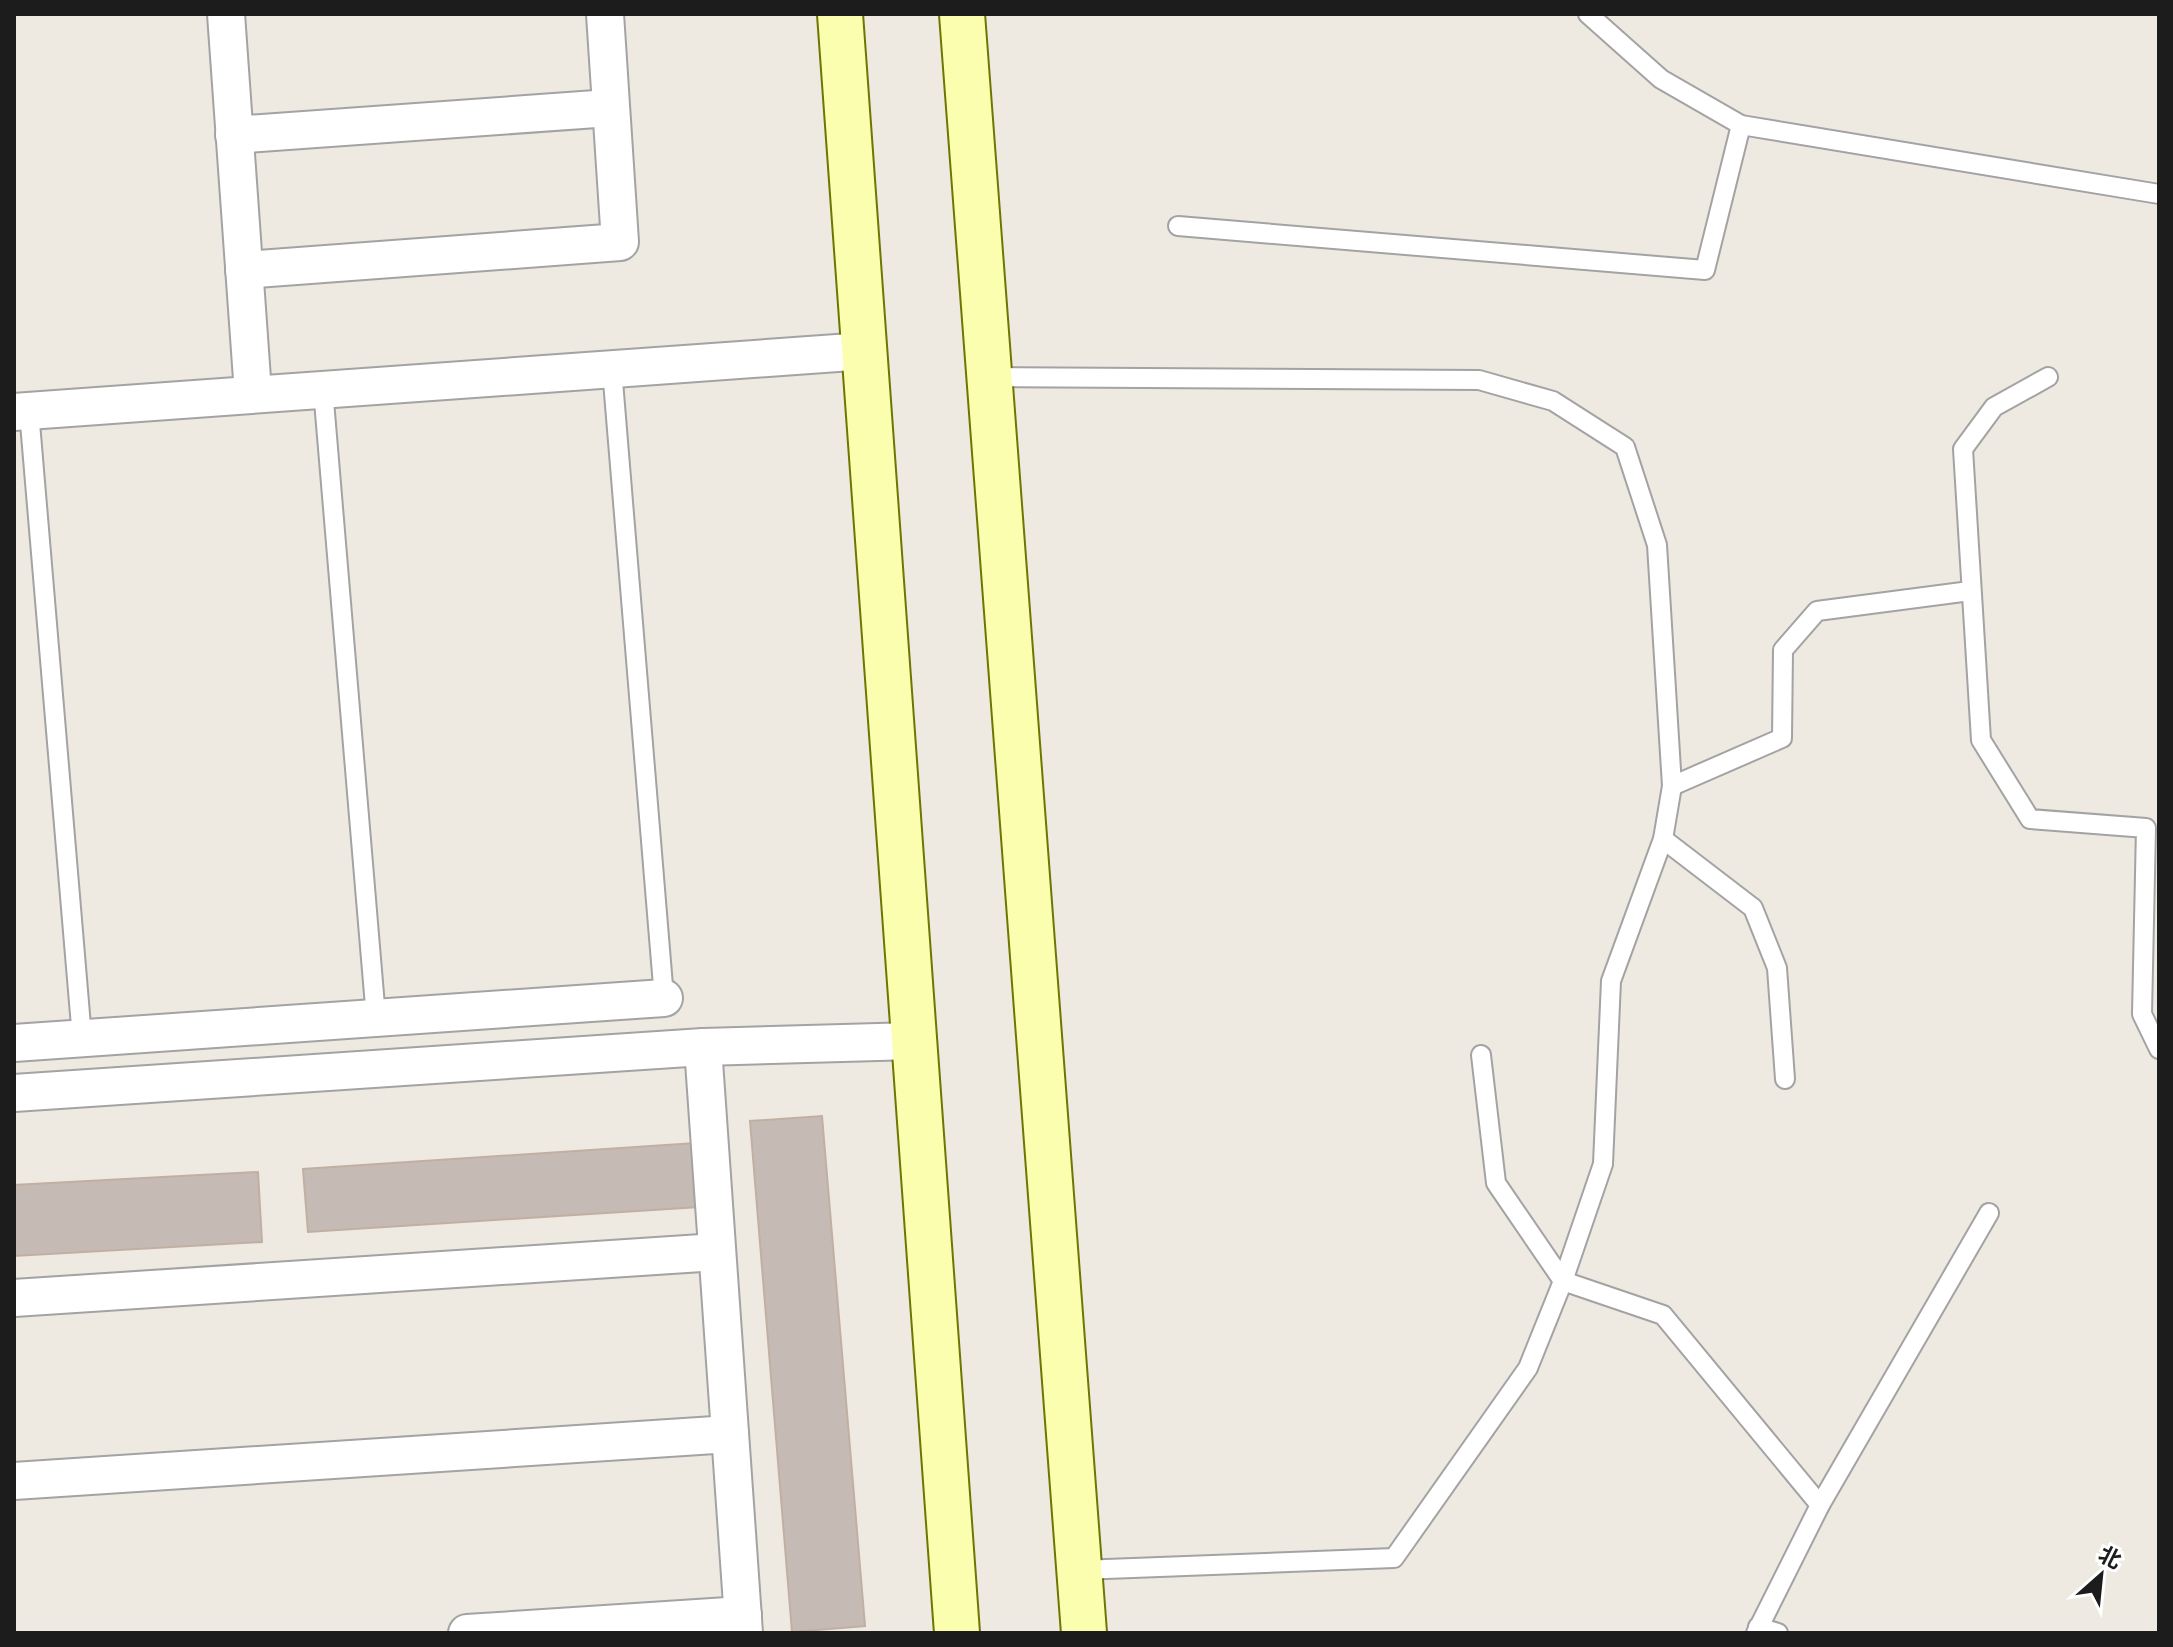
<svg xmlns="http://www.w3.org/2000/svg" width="2173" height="1647" viewBox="0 0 2173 1647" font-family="Cabin,'Noto Sans SC',sans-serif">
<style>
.building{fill:#c6bbb4;stroke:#c1afa2;stroke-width:2}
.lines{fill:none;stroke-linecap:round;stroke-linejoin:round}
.service-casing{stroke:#a3a3a3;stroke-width:22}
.minor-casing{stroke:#a3a3a3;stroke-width:40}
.secondary-casing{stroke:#6c7600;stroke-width:48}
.service{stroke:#fff;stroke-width:18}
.minor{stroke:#fff;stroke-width:36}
.secondary{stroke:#fcfeaf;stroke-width:44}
</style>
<rect width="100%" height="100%" fill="#eee9e1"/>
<g class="building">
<polygon points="822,1116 865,1626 792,1632 750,1121"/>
<polygon points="695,1143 699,1207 308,1232 303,1169"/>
<polygon points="258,1172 262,1242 14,1256 14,1185"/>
</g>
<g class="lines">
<defs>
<g id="service">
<polyline points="1588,14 1661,79 1741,125 2159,194"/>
<polyline points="1178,226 1705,270 1741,125"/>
<polyline points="612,369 664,998"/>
<polyline points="990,377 1479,380 1553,401 1625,447 1657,545 1672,786 1663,839 1611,981 1603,1164 1563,1281 1528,1368 1394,1558 1080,1570"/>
<polyline points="2048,377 1994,407 1963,449 1981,740 2030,819 2146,828 2142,1014 2159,1049"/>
<polyline points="323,389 376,1018"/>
<polyline points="29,411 82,1038"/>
<polyline points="1672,786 1782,738 1783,650 1817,611 1970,591"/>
<polyline points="1663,839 1753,908 1777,968 1785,1079"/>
<polyline points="1481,1055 1496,1183 1563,1281 1663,1315 1820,1505"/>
<polyline points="1758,1627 1778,1633"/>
<polyline points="1756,1633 1820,1505 1989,1213"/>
</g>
<g id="minor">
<polyline points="226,14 253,393"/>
<polyline points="234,135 610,108"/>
<polyline points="244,270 620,242 605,14"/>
<polyline points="14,412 865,351"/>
<polyline points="14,1043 664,998"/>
<polyline points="703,1047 744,1633"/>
<polyline points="14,1093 703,1047 914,1041"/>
<polyline points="14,1298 717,1252"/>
<polyline points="14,1481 730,1434"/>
<polyline points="467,1633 743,1615"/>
</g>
<g id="secondary">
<polyline points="840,14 957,1633"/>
<polyline points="962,14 1084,1633"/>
</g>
</defs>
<use href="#service" class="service-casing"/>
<use href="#minor" class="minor-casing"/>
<use href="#secondary" class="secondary-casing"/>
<use href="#service" class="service"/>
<use href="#minor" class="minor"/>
<use href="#secondary" class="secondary"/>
</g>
<rect width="2173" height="1647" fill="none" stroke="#1c1c1c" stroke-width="32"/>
<g transform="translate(2101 1575) rotate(27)" stroke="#ffffff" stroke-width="6" paint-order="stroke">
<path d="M0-6L14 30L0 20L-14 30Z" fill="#1c1c1c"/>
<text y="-12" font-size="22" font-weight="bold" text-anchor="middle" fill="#1c1c1c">北</text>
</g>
</svg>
